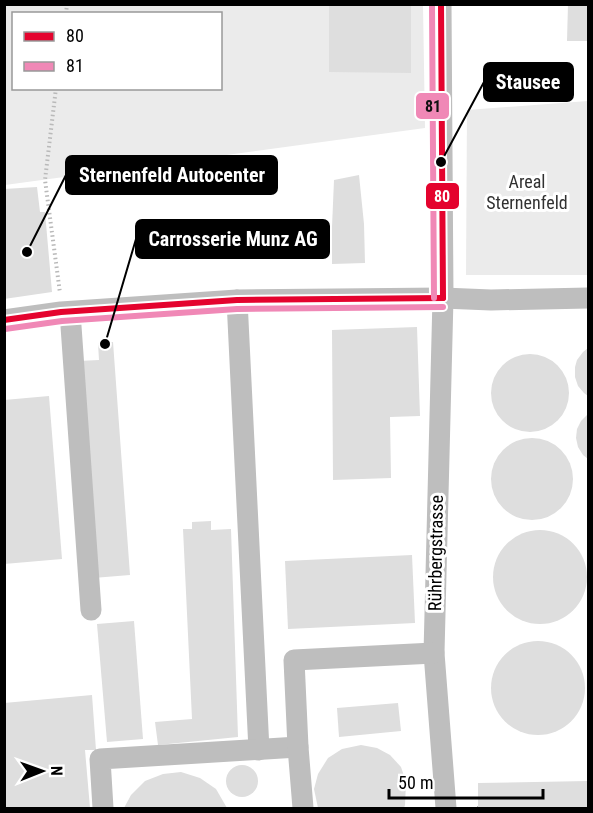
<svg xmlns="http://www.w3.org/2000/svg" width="593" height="813" viewBox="0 0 593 813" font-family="'Roboto Condensed',sans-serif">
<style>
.green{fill:#ebebeb;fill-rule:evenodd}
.building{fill:#dedede}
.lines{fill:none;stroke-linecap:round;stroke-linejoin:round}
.path{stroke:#b9b9b9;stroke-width:4;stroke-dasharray:1.5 3;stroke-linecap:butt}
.minor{stroke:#bebebe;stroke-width:21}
.bus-1-casing{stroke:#fff;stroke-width:10}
.bus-2-casing{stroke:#fff;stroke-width:10}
.bus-1{stroke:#e4032e;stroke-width:6}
.bus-2{stroke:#f088b6;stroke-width:6}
.labels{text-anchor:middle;stroke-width:6;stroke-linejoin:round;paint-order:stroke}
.park-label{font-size:18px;fill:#313131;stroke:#fff}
.street-label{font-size:18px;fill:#000;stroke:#fff}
.leader{fill:none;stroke:#000;stroke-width:2}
.callout-dot{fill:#000;stroke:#fff;stroke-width:2}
.callout{fill:#000;stroke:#000;stroke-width:2}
.callout-label{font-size:20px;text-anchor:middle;font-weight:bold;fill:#fff}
.line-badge{stroke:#fff;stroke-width:2}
.badge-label{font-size:16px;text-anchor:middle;font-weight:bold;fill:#fff}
.pale-badge-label{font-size:16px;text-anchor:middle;font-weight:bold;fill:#111}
</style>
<rect width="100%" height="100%" fill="#fff"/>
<g class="green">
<path d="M4 5H423L425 128 5 185ZM14 14H220V88H14Z"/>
<polygon points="588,101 588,275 466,275 467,110"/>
</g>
<g class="building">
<polygon points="329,4 411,4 411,73 329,72"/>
<polygon points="568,4 588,4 588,41 567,41"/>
<polygon points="359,175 364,224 365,263 332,264 332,227 334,180"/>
<polygon points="37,187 40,212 45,212 52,292 4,299 4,189"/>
<polygon points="417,327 420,416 390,417 391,478 333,480 332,330"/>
<polygon points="113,342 130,575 93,578 78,361 99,360 98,343"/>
<polygon points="588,348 588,396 584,393 578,386 575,377 575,367 577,360 583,352"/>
<circle cx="530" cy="393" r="39"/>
<polygon points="49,396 62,559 4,564 4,400"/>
<polygon points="588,414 588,459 583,455 578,447 576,438 577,429 581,421"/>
<circle cx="532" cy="479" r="41"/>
<polygon points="211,521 211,530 231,529 238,737 158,745 155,722 192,719 183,529 192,529 192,522"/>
<circle cx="540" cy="577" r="47"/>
<polygon points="412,555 415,623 288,629 285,561"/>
<polygon points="134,621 143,739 107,742 97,624"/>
<circle cx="538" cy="688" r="47"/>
<polygon points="92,695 96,750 85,750 90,808 4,808 4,703"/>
<polygon points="398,703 401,731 339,737 337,708"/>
<polygon points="361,745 377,748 390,755 401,767 406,782 405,805 404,808 318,808 314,789 318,774 328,758 342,749"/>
<circle cx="242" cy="781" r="16"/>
<polygon points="181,772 200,778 216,789 227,808 124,808 131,795 145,781 163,774"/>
<polygon points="588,781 588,808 478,808 478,783"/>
</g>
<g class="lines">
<g class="path">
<polyline points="66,14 67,4"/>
<polyline points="56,88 45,180 60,293"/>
<polyline points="477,808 478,808"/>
</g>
<g class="minor">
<polyline points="441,4 443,298 434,653 446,808"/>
<polyline points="237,300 259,750"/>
<polyline points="70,312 91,610"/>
<polyline points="4,320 61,312 237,300 443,298 491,300 588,298"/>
<polyline points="103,808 100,759 298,747"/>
<polyline points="303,808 298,747 294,660 434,653"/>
</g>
<defs>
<g id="bus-1">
<polyline points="441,4 443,298"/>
<polyline points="4,320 61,312 237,300 443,298"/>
</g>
<g id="bus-2">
<polyline points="432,4 434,298"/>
<polyline points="5,329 62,321 237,309 443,307"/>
</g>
</defs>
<use href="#bus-1" class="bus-1-casing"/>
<use href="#bus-2" class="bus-2-casing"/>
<use href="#bus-1" class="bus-1"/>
<use href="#bus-2" class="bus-2"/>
</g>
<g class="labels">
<g class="park-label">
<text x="527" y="188">Areal<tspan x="527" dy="21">Sternenfeld</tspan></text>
</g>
<g class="street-label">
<text transform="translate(436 553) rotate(-89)" y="6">Rührbergstrasse</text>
</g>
</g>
<path class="leader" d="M441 162L484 82M27 252L66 175M105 344L136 239"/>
<g class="callout-dot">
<circle cx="441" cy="162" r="6"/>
<circle cx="27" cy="252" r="6"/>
<circle cx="105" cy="344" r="6"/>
</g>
<g class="callout">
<rect x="484" y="63" width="89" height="38" rx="6"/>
<rect x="66" y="156" width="211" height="38" rx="6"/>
<rect x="136" y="220" width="193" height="38" rx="6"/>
</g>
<g class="callout-label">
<text x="528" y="89">Stausee</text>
<text x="172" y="182">Sternenfeld Autocenter</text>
<text x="233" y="246">Carrosserie Munz AG</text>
</g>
<g class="line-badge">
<rect x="415" y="92" width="35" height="28" rx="6" fill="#f088b6"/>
<rect x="425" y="182" width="35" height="28" rx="6" fill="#e4032e"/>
</g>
<g class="badge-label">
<text x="442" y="202">80</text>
</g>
<g class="pale-badge-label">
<text x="433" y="112">81</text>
</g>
<rect width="593" height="813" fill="none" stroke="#000000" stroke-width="12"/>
<rect x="12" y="12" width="210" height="78" fill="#ffffff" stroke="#999999" stroke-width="1.5"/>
<rect x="24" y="32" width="30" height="9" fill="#e4032e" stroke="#999999" stroke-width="1.5"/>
<text x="66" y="42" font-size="18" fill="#000000">80</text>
<rect x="24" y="62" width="30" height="9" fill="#f088b6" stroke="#999999" stroke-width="1.5"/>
<text x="66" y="72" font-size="18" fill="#000000">81</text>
<g transform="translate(42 771) rotate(89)" stroke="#ffffff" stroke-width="4.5" paint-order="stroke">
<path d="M0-4.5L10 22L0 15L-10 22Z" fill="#000000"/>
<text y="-9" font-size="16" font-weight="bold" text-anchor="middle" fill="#000000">N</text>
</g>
<path d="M389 789v9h154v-9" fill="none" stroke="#000000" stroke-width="3"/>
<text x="398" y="789" font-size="18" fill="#000000" stroke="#ffffff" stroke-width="4.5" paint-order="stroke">50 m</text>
</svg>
